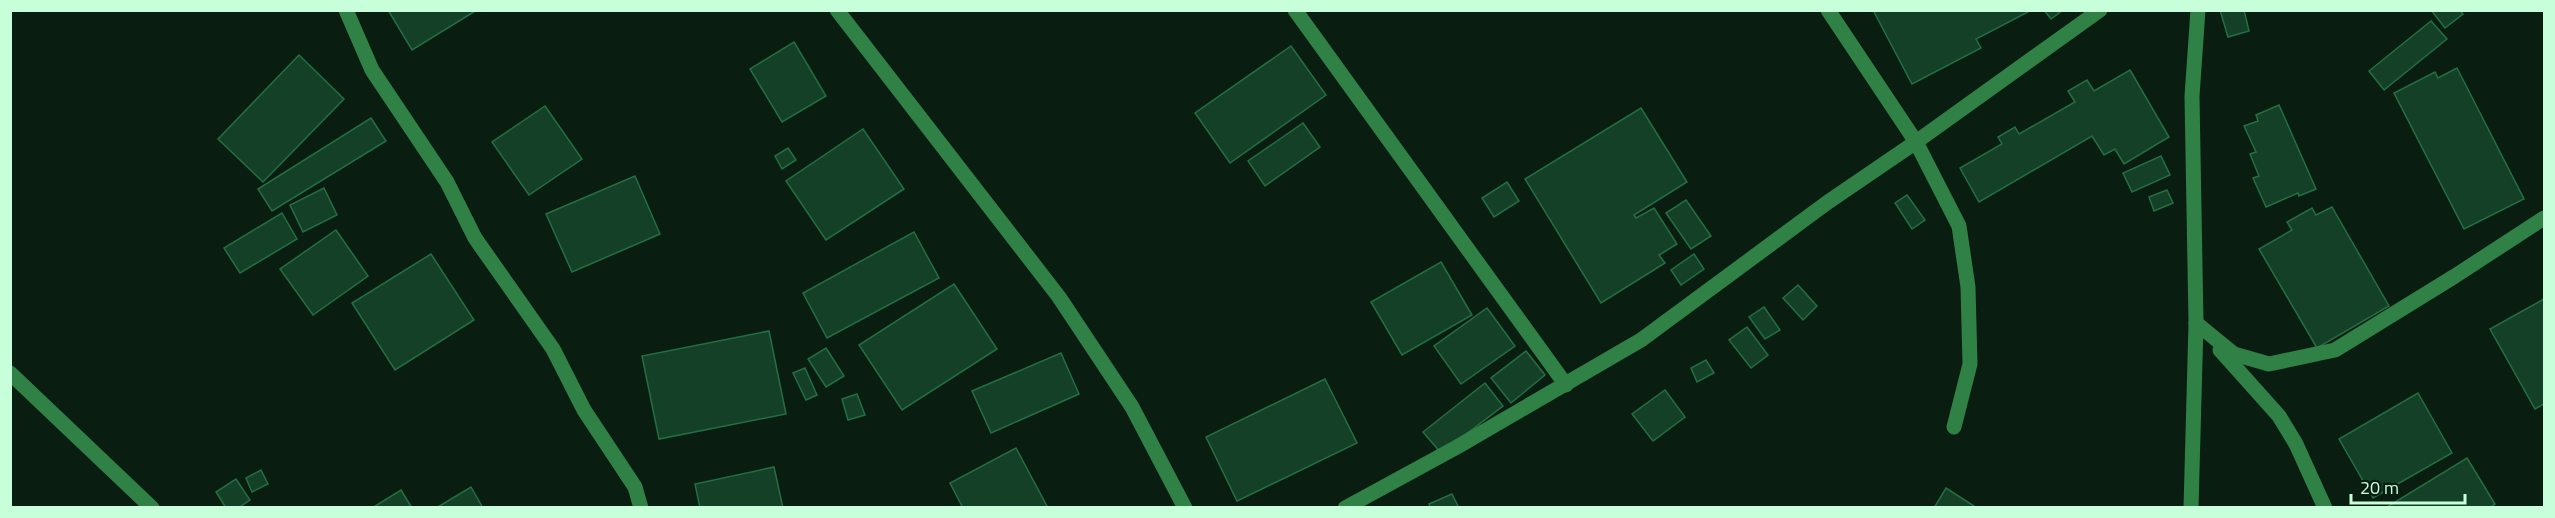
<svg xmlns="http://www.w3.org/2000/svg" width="2555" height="518" viewBox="0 0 2555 518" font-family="'Titillium Web',sans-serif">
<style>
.building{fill:#144027;stroke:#236f43;stroke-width:1.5}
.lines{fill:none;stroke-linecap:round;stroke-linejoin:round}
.minor{stroke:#308145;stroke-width:15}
</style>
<rect width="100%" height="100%" fill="#0a1d11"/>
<g class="building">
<polygon points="388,10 477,10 412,50"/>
<polygon points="1873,10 2027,10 2028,12 1976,39 1981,48 1912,84"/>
<polygon points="2044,10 2063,10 2051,19"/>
<polygon points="2220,10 2244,10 2249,31 2228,37"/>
<polygon points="2431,10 2460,10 2463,14 2445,28"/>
<polygon points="2431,21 2447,39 2384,90 2369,71"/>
<polygon points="794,42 826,96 782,122 750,69"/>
<polygon points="1291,46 1326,95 1230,163 1195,113"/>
<polygon points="299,55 344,99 263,182 218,139"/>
<polygon points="2457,68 2524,199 2464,229 2394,93 2435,72 2438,78"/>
<polygon points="2130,70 2169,137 2124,164 2115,149 2104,155 2092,136 1979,202 1960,168 2002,144 1998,137 2015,127 2019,134 2075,102 2068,91 2087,80 2094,91"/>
<polygon points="2279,105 2316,189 2299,196 2298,193 2266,207 2253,178 2259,176 2250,154 2256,152 2244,126 2258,121 2256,115"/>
<polygon points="545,106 582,159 529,195 492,142"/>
<polygon points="1641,108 1687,182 1634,215 1636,218 1654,208 1677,244 1659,255 1665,263 1601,303 1525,179"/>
<polygon points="371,118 386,141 272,211 258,189"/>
<polygon points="1303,123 1320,147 1265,186 1248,161"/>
<polygon points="863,129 904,189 826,240 786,181"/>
<polygon points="788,148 796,160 782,169 775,156"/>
<polygon points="2161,156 2170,175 2132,192 2123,173"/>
<polygon points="635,176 660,234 572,272 546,214"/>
<polygon points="1507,182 1519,201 1494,217 1482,198"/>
<polygon points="324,188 337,215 303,232 290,205"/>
<polygon points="2167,190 2173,203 2154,211 2149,197"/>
<polygon points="1907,195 1925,220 1912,229 1895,203"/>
<polygon points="1686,200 1711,236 1691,249 1666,213"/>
<polygon points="2332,207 2389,306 2317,348 2259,249 2292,230 2287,222 2312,208 2316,215"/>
<polygon points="282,213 297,239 240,273 224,248"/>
<polygon points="336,230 368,276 313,315 280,269"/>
<polygon points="914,232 939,278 827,338 803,293"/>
<polygon points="431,254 474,320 395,370 352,303"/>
<polygon points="1694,254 1704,269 1681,285 1671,270"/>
<polygon points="1441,262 1472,315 1402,355 1371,302"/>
<polygon points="954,284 997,349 902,410 859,345"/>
<polygon points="1798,285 1817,306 1803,320 1783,298"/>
<polygon points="2544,299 2544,404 2535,409 2490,329"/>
<polygon points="1764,307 1780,330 1765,339 1749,317"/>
<polygon points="1487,308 1515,346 1461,384 1434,346"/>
<polygon points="1747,327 1768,355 1751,368 1729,340"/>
<polygon points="769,331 786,414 659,439 642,356"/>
<polygon points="826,348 844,376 826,387 808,359"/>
<polygon points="1526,351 1545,375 1511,403 1491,378"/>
<polygon points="1061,353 1079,394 991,433 972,391"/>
<polygon points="1706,360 1714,373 1697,382 1691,368"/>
<polygon points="805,368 817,395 806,400 793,373"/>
<polygon points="1325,379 1357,443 1237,501 1206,437"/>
<polygon points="1485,383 1503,406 1441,453 1423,432"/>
<polygon points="1665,390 1685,417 1653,441 1632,414"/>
<polygon points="2418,393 2452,453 2373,498 2339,439"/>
<polygon points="857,394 865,415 848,420 842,399"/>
<polygon points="1016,448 1048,508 963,508 950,483"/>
<polygon points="2467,458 2495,504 2489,508 2387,507"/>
<polygon points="774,467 783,508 700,508 695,484"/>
<polygon points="261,470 268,484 252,492 246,478"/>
<polygon points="236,479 250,500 238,508 226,508 216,492"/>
<polygon points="471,487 483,508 436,508"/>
<polygon points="1946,488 1977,508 1934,508"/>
<polygon points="401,490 412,508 372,508"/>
<polygon points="1452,494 1459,508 1430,508 1429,504"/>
</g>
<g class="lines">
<g class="minor">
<polyline points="346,10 372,70 447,182 475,238 553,349 584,410 635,487 641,508"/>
<polyline points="837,10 1059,297 1132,407 1185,508"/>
<polyline points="1295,10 1566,385"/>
<polyline points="1828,10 1916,142 1959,226 1968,287 1970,364 1954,427"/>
<polyline points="2196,323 2234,354 2269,364 2335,350 2455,276 2544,218"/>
<polyline points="2220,350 2279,416 2296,444 2325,508"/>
<polyline points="10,373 152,508"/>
<polyline points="1345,508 1457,447 1641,340 1828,202 1916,142 2100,10"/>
<polyline points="2191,508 2196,323 2192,96 2198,10"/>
</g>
</g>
<rect width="2555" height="518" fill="none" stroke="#c6ffd9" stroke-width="24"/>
<path d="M2351 494v9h114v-9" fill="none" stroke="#c6ffd9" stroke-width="3"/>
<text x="2360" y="494" font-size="18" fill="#c6ffd9" stroke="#0a1d11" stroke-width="4.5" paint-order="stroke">20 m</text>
</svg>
